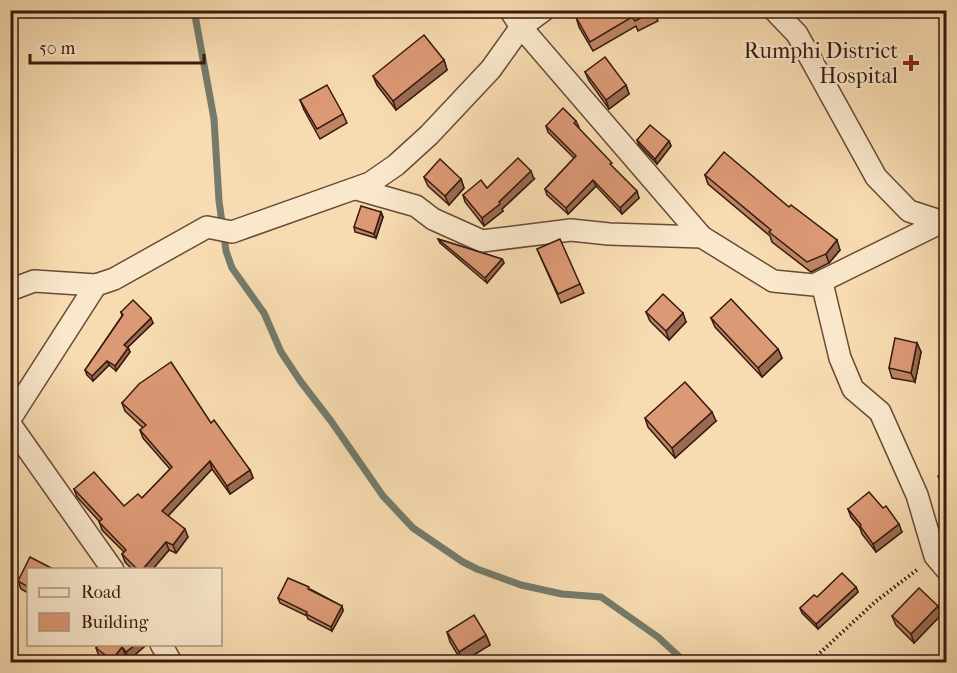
<svg xmlns="http://www.w3.org/2000/svg" width="957" height="673" viewBox="0 0 957 673" font-family="'IM FELL French Canon',serif">
<style>
.lines{fill:none;stroke-linecap:round;stroke-linejoin:round}
.stream{stroke:#747b6b;stroke-width:7}
.minor-casing{stroke:#674a38;stroke-width:24}
.path{stroke:#371a0f;stroke-width:4;stroke-dasharray:1.5 3;stroke-linecap:butt}
.minor{stroke:#fae8cc;stroke-width:21}
.wall{fill:#bd8465;stroke:#371a0f;stroke-width:1.5}
.shaded-wall{fill:#9a6b52;stroke:#371a0f;stroke-width:1.5}
.building{fill:#dc9975;stroke:#371a0f;stroke-width:1.5}
.poi-dot{fill:#8f2418;stroke:#fae8cc;stroke-width:2}
.labels{text-anchor:middle;stroke-width:4.5;stroke-linejoin:round;paint-order:stroke}
.poi-label{font-size:22px;fill:#371a0f;stroke:#fae8cc;text-anchor:end}
</style>
<rect width="100%" height="100%" fill="#f8dcb1"/>
<filter id="stains"><feTurbulence type="fractalNoise" baseFrequency=".00333" numOctaves="4"/><feColorMatrix values="0 0 0 0 .2 0 0 0 0 .09 0 0 0 0 .02 0 0 0 .5 -.17"/></filter>
<radialGradient id="worn" r=".72"><stop offset=".6" stop-color="#630" stop-opacity="0"/><stop offset="1" stop-color="#630" stop-opacity=".3"/></radialGradient>
<g class="lines">
<polyline class="stream" points="194,10 214,119 219,201 226,251 232,268 264,313 281,352 301,382 331,421 383,496 413,528 463,562 477,569 521,585 562,594 601,597 658,637 685,662"/>
<defs>
<g id="minor">
<polyline points="510,10 521,27 702,237"/>
<polyline points="774,10 797,34 876,177 909,211 940,221"/>
<polyline points="356,189 416,206 433,219 482,241 571,230 609,234 702,237 773,281 814,285 946,220"/>
<polyline points="822,283 840,358 853,389 880,412 917,495 935,556 946,569"/>
<polyline points="10,290 34,281 96,285 114,279 207,227 232,232 370,183 396,165 429,135 491,69 521,27 544,10"/>
<polyline points="10,419 96,285"/>
<polyline points="10,424 113,570"/>
<polyline points="161,644 171,662"/>
</g>
</defs>
<use href="#minor" class="minor-casing"/>
<polyline class="path" points="810,662 875,602 918,569"/>
<use href="#minor" class="minor"/>
</g>
<g class="wall">
<polygon points="654,10 658,21 638,31 636,26 593,51 579,27 576,17"/>
<polygon points="444,60 447,70 396,110 377,85 373,76"/>
<polygon points="585,72 626,85 629,94 609,109 589,81"/>
<polygon points="300,100 343,114 347,123 320,139 304,110"/>
<polygon points="576,121 579,127 578,128 639,198 622,214 596,186 568,214 547,195 545,189 574,158 548,132 546,126"/>
<polygon points="637,140 669,141 671,146 657,164 639,145"/>
<polygon points="705,175 840,250 829,263 811,272 772,242 770,236 708,184"/>
<polygon points="424,177 461,179 464,188 449,205 428,186"/>
<polygon points="534,179 502,209 503,211 484,226 465,202 463,195 487,188"/>
<polygon points="381,212 383,217 376,238 355,232 354,227"/>
<polygon points="438,239 502,259 504,263 487,283 440,243"/>
<polygon points="537,249 580,284 584,293 561,303"/>
<polygon points="121,312 153,323 128,347 130,352 116,371 109,365 93,381 87,375 85,370 122,316"/>
<polygon points="646,312 686,322 669,340 650,321"/>
<polygon points="711,318 778,349 782,358 762,377 715,327"/>
<polygon points="917,343 921,352 915,382 892,378 889,368"/>
<polygon points="122,403 211,423 250,470 253,478 230,494 212,469 168,516 188,537 176,553 169,550 152,570 133,570 125,562 122,554 124,552 102,530 99,521 77,497 74,489 124,506 142,498 170,469 143,438 140,430 143,428 125,411"/>
<polygon points="645,418 716,421 675,458 648,427"/>
<polygon points="848,509 902,532 876,552 862,534 860,528 851,517"/>
<polygon points="28,570 28,593 21,589 18,581"/>
<polygon points="856,587 858,592 818,629 802,613 800,608 817,597"/>
<polygon points="310,589 342,606 343,611 332,631 308,619 307,616 280,603 278,598"/>
<polygon points="941,615 914,643 896,625 892,616"/>
<polygon points="447,632 486,635 490,645 462,662 450,642"/>
<polygon points="145,646 129,660 125,654 118,663 108,663 99,656 96,648"/>
</g>
<g class="shaded-wall">
<polygon points="444,60 447,70 396,110 393,101"/>
<polygon points="626,85 629,94 609,109 606,100"/>
<polygon points="669,141 671,146 657,164 655,159"/>
<polygon points="531,171 534,179 502,209 503,211 484,226 482,218"/>
<polygon points="461,179 464,188 449,205 445,196"/>
<polygon points="593,180 596,186 568,214 566,208"/>
<polygon points="637,191 639,198 622,214 620,208"/>
<polygon points="381,212 383,217 376,238 374,234"/>
<polygon points="837,240 840,250 829,263 826,254"/>
<polygon points="502,259 504,263 487,283 485,278"/>
<polygon points="683,313 686,322 669,340 666,331"/>
<polygon points="151,318 153,323 126,349 124,345"/>
<polygon points="917,343 921,352 915,382 911,373"/>
<polygon points="128,348 130,352 116,371 115,366"/>
<polygon points="778,349 782,358 762,377 758,368"/>
<polygon points="107,361 109,365 93,381 92,376"/>
<polygon points="712,412 716,421 675,458 672,448"/>
<polygon points="210,461 212,469 165,519 162,511"/>
<polygon points="250,470 253,478 230,494 227,486"/>
<polygon points="899,524 902,532 876,552 873,544"/>
<polygon points="185,529 188,537 176,553 173,545"/>
<polygon points="166,542 169,550 152,570 142,570"/>
<polygon points="856,587 858,592 818,629 816,624"/>
<polygon points="342,606 343,611 332,631 331,627"/>
<polygon points="938,606 941,615 914,643 911,634"/>
<polygon points="486,635 490,645 462,662 459,652"/>
<polygon points="135,645 145,645 145,646 129,660 126,652"/>
<polygon points="122,647 125,654 118,663 113,663 112,660"/>
</g>
<g class="building">
<polygon points="588,10 654,10 654,11 635,21 632,17 590,42 576,17"/>
<polygon points="424,35 444,60 393,101 373,76"/>
<polygon points="605,57 626,85 606,100 585,72"/>
<polygon points="327,85 343,114 317,129 300,100"/>
<polygon points="563,108 576,121 574,123 612,163 610,164 637,191 620,208 593,180 566,208 545,189 576,156 546,126"/>
<polygon points="650,125 669,141 655,159 637,140"/>
<polygon points="724,152 789,207 791,205 837,240 826,254 807,262 769,232 771,230 705,175"/>
<polygon points="518,158 531,171 499,202 500,204 482,218 463,195 481,180 487,188"/>
<polygon points="440,159 461,179 445,196 424,177"/>
<polygon points="361,206 381,212 374,234 354,227"/>
<polygon points="438,239 502,259 485,278"/>
<polygon points="560,239 580,284 558,294 537,249"/>
<polygon points="663,294 683,313 666,331 646,312"/>
<polygon points="731,299 778,349 758,368 711,318"/>
<polygon points="133,300 151,318 124,345 128,348 115,366 107,361 92,376 85,370 123,315 121,312"/>
<polygon points="895,338 917,343 911,373 889,368"/>
<polygon points="171,362 211,423 214,420 250,470 227,486 210,461 162,511 185,529 173,545 166,542 142,570 138,570 122,554 126,550 99,522 102,519 74,489 94,472 124,506 138,494 142,498 172,467 140,430 146,425 122,403 139,384"/>
<polygon points="685,382 712,412 672,448 645,418"/>
<polygon points="946,472 946,496 938,476"/>
<polygon points="869,492 883,508 886,506 899,524 873,544 860,526 861,525 848,509"/>
<polygon points="30,557 55,570 28,570 28,587 18,581"/>
<polygon points="842,573 856,587 816,624 800,608 814,595 817,597"/>
<polygon points="288,578 309,587 308,589 342,606 331,627 306,614 307,612 278,598"/>
<polygon points="919,588 938,606 911,634 892,616"/>
<polygon points="474,615 486,635 459,652 447,632"/>
<polygon points="99,645 135,645 126,652 122,647 112,660 96,648"/>
<polygon points="946,657 946,663 940,663"/>
<polygon points="506,658 510,663 501,663"/>
</g>
<path class="poi-dot" d="M908 54h6v6h6v6h-6v6h-6v-6h-6v-6h6z"/>
<g class="labels">
<g class="poi-label">
<text x="898" y="58">Rumphi District<tspan x="898" dy="25">Hospital</tspan></text>
</g>
</g>
<rect width="957" height="673" fill="none" stroke="#f8dcb1" stroke-width="36"/>
<rect x="12" y="12" width="933" height="649" fill="none" stroke="#371a0f" stroke-width="3"/>
<rect x="18" y="18" width="921" height="637" fill="none" stroke="#371a0f" stroke-width="1.5"/>
<rect x="27" y="568" width="195" height="78" fill="#fae8cc" stroke="#ac9680" stroke-width="1.5"/>
<rect x="39" y="588" width="30" height="9" fill="#fae8cc" stroke="#ac9680" stroke-width="1.5"/>
<text x="81" y="598" font-size="18" fill="#371a0f">Road</text>
<rect x="39" y="613" width="30" height="18" fill="#dc9975" stroke="#ac9680" stroke-width="1.5"/>
<text x="81" y="628" font-size="18" fill="#371a0f">Building</text>
<path d="M30 54v9h174v-9" fill="none" stroke="#371a0f" stroke-width="3"/>
<text x="39" y="54" font-size="18" fill="#371a0f" stroke="#fae8cc" stroke-width="4.5" paint-order="stroke">50 m</text>
<rect width="100%" height="100%" filter="url(#stains)"/>
<rect width="100%" height="100%" fill="url(#worn)"/>
</svg>
